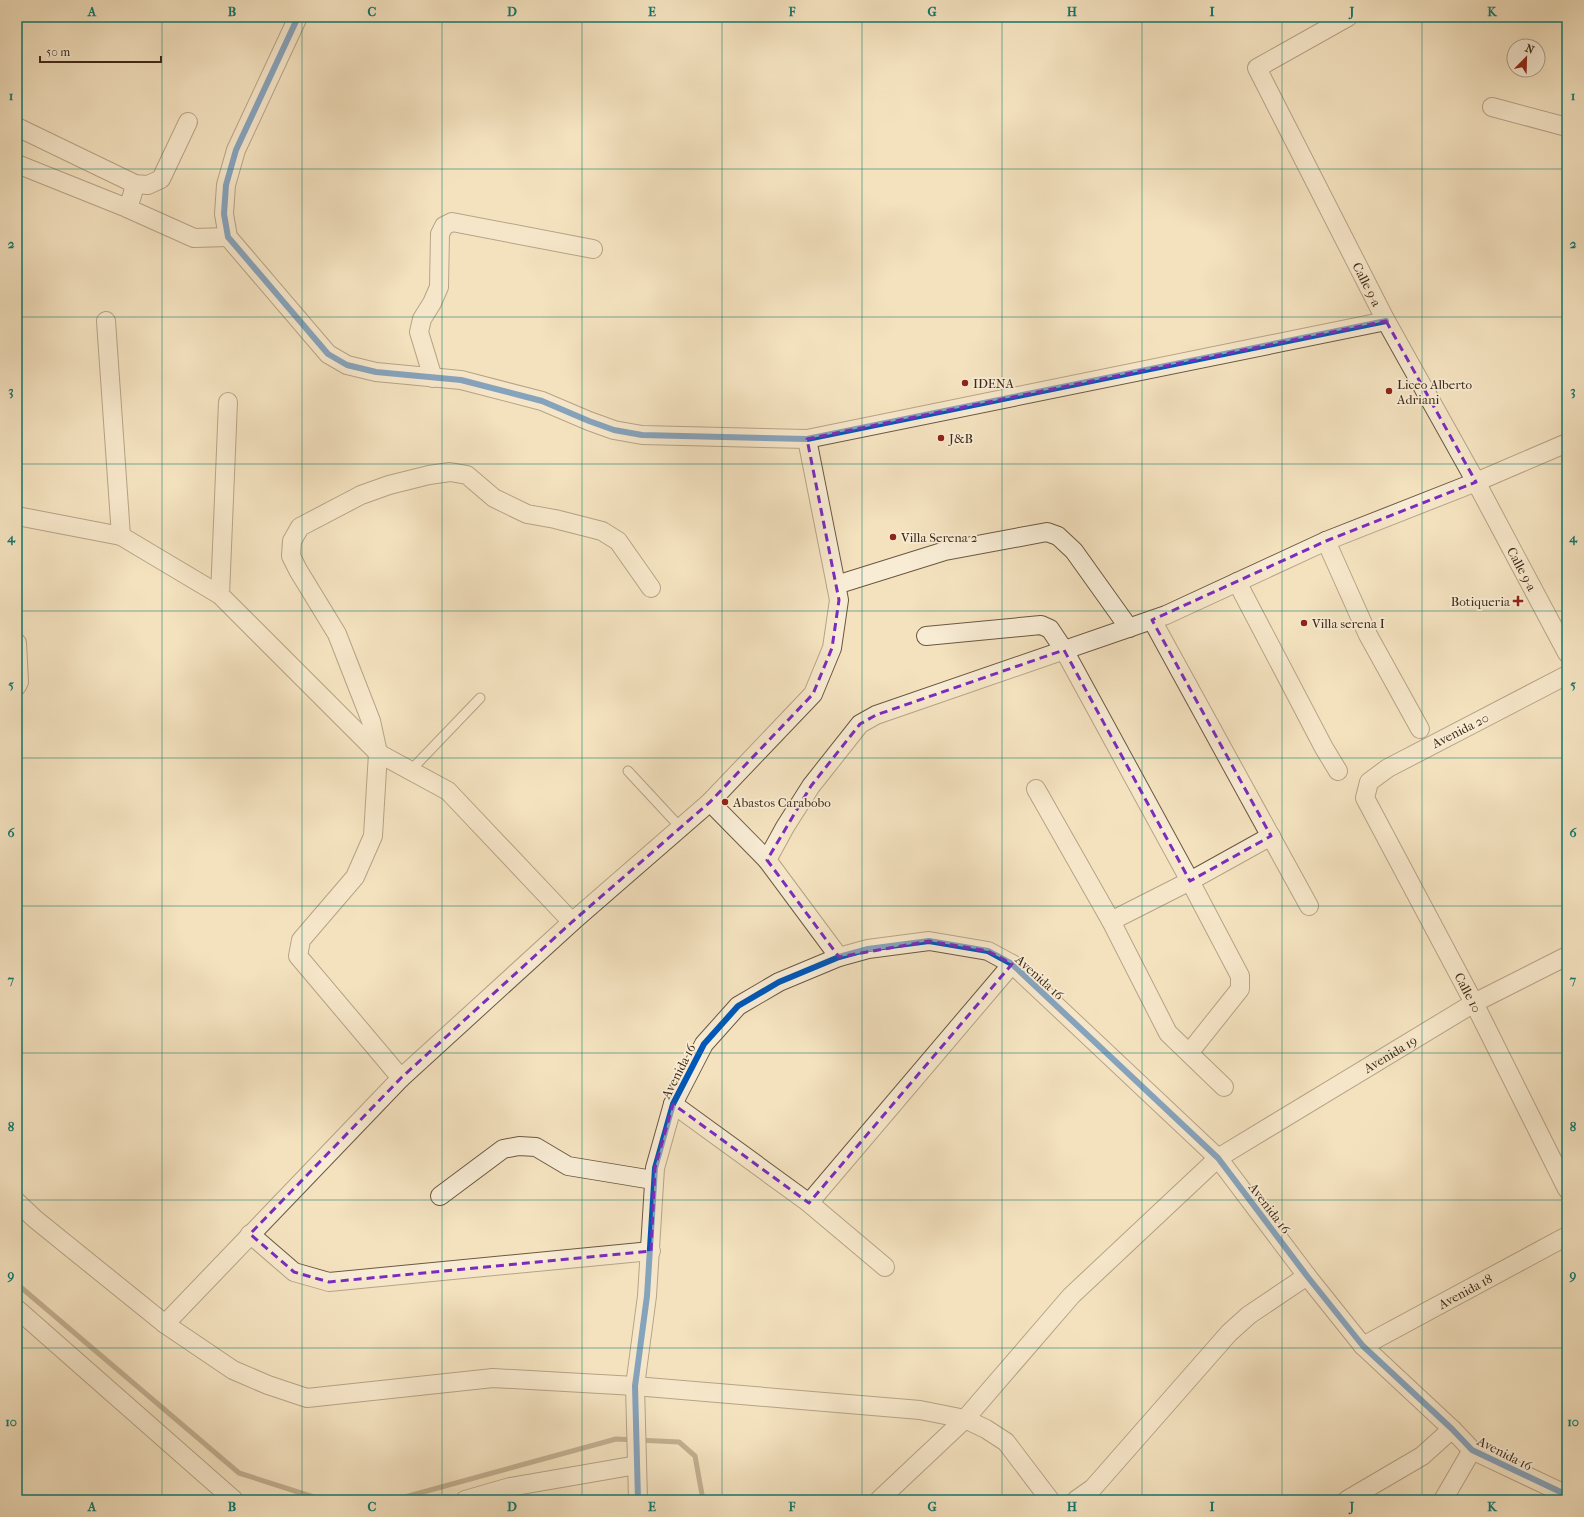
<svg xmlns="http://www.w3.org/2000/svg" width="1584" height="1517" viewBox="0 0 1584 1517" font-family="'IM FELL French Canon',serif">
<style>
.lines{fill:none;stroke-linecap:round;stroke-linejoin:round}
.stream{stroke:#86735a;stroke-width:5}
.lane-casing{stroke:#6c5841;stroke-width:11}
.street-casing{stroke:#6c5841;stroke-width:20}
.lane{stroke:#f8ecd5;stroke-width:9}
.street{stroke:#f8ecd5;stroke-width:18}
.cycleway-casing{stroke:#f8ecd5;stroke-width:8}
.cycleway{stroke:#0057b8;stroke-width:6}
.marked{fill:none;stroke:#7b2cbf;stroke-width:3;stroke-dasharray:8 5;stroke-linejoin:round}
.grid{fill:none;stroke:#0f766e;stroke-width:1;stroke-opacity:0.55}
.poi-dot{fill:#8f2418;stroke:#f8ecd5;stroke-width:1.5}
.labels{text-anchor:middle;stroke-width:3.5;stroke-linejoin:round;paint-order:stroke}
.street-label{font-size:13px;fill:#3f2a17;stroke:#f8ecd5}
.poi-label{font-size:13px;fill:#3f2a17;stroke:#f8ecd5;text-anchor:start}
.neatline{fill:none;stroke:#0f766e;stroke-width:1.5}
.grid-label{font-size:13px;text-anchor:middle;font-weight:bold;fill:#0f766e}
</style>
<rect width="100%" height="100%" fill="#f4e2bf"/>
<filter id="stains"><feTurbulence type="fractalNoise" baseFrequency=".005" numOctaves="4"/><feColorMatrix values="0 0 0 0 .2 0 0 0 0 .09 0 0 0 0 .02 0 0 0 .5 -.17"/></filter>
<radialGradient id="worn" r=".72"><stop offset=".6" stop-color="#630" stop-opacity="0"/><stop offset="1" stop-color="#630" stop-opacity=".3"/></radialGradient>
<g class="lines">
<g class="stream">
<polyline points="17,1284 239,1473 323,1500"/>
<polyline points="394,1500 616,1439 679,1442 695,1456 703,1500"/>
</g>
<defs>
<g id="lane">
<polyline points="410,771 480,698"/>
<polyline points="628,771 680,827"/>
</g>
<g id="street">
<polyline points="298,17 236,150 226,185 224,214 228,237 328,354 347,365 376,372 461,380 542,401 589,421 614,430 642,435 807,439 1386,321"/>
<path id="s1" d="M1348 17 1257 68 1386 321 1476 482 1567 653"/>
<polyline points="1492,107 1567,127"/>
<path d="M17 127 131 182C137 188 130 201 127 208"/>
<polyline points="17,164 127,208 194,238 228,237"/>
<polyline points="133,184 148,185 161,179 188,122"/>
<polyline points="106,321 121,536"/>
<polyline points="433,378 419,332 422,319 432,303 439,287 440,234 444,226 452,222 593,249"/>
<polyline points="17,516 121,536 220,595 378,753 448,791 572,922"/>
<polyline points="1326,541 1368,635 1420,729"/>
<polyline points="1237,582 1324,748 1338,771"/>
<polyline points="836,585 945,551 1047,532 1058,536 1074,551 1129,628"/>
<polyline points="220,595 228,402"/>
<polyline points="1152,620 1309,906"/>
<polyline points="926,636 1041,625 1050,629 1064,650 1190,881 1240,976 1240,989 1189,1053"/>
<polyline points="17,643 19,682 17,686"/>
<path id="s2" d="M1567 675 1388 768 1369 782 1365 798 1474 1003 1567 1189"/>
<polyline points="1036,789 1111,921 1168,1033 1224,1087"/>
<polyline points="710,802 767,860"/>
<polyline points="1111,921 1190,881 1271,836"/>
<polyline points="839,957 767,860 785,827 811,786 860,724 876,715 1166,615 1326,541 1476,482 1567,443"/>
<polyline points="401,1078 298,956 301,940 355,877 373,836 378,753 371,721 337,634 298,570 291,556 292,541 300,527 361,495 389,485 429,475 450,472 467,475 494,498 527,514 555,519 602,531 618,541 651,588"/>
<polyline points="673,1104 809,1203 1012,964"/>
<polyline points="440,1196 503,1149 519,1146 536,1147 568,1166 653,1180"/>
<polyline points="17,1202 35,1219 165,1324 233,1370 268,1385 307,1398 493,1378 635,1386 920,1410 965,1419"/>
<polyline points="809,1203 885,1267"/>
<polyline points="250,1234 294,1272 329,1282 651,1251"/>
<polyline points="17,1309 234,1500"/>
<polyline points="165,1324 401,1078 572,922 710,802 813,694 832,648 839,600 807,439"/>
<path id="s3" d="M1363 1346 1567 1236"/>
<polyline points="465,1500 510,1487 637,1465"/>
<polyline points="638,1500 635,1386 647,1296 655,1168 673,1104 704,1044 738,1006 779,982 839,957 868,949 929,941 988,951 1012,964 1218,1158 1307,1276 1363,1346 1452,1429 1472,1450 1567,1495"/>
<polyline points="879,1500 965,1419"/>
<path id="s4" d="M1050 1500 1006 1442 986 1429 965 1419 1071 1296 1218 1158 1474 1003 1567 956"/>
<polyline points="1076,1500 1093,1488 1229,1333 1249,1315 1307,1276"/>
<polyline points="1347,1500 1422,1456 1452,1429"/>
<polyline points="1443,1500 1472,1450"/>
</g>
</defs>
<use href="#lane" class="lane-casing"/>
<use href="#street" class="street-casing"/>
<use href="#lane" class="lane"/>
<use href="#street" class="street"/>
<defs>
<g id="cycleway">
<polyline points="298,17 236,150 226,185 224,214 228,237 328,354 347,365 376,372 461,380 542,401 589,421 614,430 642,435 807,439 1386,321"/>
<polyline points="638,1500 635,1386 647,1296 655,1168 673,1104 704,1044 738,1006 779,982 839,957 868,949 929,941 988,951 1012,964 1218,1158 1307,1276 1363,1346 1452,1429 1472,1450 1567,1495"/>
</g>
</defs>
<use href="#cycleway" class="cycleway-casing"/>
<use href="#cycleway" class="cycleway"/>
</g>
<path d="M0 0H1584V1517H0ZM1386 321 1476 482 1326 541 1152 620 1271 836 1190 881 1064 650 876 715 860 724 811 786 767 860 839 957 929 941 988 951 1012 964 809 1203 673 1104 655 1168 651 1251 329 1282 294 1272 250 1234 401 1078 572 922 710 802 813 694 832 648 839 600 807 439Z" fill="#f4e2bf" fill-opacity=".55" fill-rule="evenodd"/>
<path class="marked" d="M1386 321 1476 482 1326 541 1152 620 1271 836 1190 881 1064 650 876 715 860 724 811 786 767 860 839 957 929 941 988 951 1012 964 809 1203 673 1104 655 1168 651 1251 329 1282 294 1272 250 1234 401 1078 572 922 710 802 813 694 832 648 839 600 807 439Z"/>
<path class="grid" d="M162 17V1500M302 17V1500M442 17V1500M582 17V1500M722 17V1500M862 17V1500M1002 17V1500M1142 17V1500M1282 17V1500M1422 17V1500M17 169H1567M17 317H1567M17 464H1567M17 611H1567M17 758H1567M17 906H1567M17 1053H1567M17 1200H1567M17 1348H1567"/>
<g class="poi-dot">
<circle cx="965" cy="383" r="4"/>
<circle cx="1389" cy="391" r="4"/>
<circle cx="941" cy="438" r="4"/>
<circle cx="893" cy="537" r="4"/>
<path d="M1516 595h4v4h4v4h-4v4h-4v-4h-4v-4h4z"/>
<circle cx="1304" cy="623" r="4"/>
<circle cx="725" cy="802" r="4"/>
</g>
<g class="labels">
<g class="street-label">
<text dy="5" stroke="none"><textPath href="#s1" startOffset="347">Calle 9-a</textPath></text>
<text dy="5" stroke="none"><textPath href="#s1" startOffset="671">Calle 9-a</textPath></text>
<text transform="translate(1460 730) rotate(-27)" y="5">Avenida 20</text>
<text transform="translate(1040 977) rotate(42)" y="5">Avenida 16</text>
<text dy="5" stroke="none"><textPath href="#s2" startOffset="462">Calle 10</textPath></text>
<text dy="5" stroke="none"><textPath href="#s4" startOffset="685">Avenida 19</textPath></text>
<text transform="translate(678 1071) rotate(-63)" y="5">Avenida 16</text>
<text transform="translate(1270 1208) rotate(53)" y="5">Avenida 16</text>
<text dy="5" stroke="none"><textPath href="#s3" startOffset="116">Avenida 18</textPath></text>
<text transform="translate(1505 1453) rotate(27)" y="5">Avenida 16</text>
</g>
<g class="poi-label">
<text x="973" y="388">IDENA</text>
<text x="1397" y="389">Liceo Alberto<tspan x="1397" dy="15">Adriani</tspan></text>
<text x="949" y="443">J&amp;B</text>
<text x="901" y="542">Villa Serena 2</text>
<text x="1510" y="606" text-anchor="end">Botiqueria</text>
<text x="1312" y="628">Villa serena I</text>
<text x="733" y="807">Abastos Carabobo</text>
</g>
</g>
<rect width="1584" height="1517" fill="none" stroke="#f4e2bf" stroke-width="44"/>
<g transform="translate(1526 58) rotate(23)"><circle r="19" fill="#f8ecd5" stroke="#ae9e89"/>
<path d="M0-3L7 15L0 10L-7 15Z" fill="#8f2418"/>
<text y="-6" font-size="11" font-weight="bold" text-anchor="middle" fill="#3f2a17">N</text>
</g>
<path d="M40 56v6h121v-6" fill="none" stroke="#3f2a17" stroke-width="2"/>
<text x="46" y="56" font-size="12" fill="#3f2a17" stroke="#f8ecd5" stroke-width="3" paint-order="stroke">50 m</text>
<rect x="22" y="22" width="1540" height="1473" class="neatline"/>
<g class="grid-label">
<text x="92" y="16">A</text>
<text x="232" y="16">B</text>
<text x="372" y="16">C</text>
<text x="512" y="16">D</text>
<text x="652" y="16">E</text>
<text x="792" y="16">F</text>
<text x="932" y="16">G</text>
<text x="1072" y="16">H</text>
<text x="1212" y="16">I</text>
<text x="1352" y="16">J</text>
<text x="1492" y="16">K</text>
<text x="11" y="100">1</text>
<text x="1573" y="100">1</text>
<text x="11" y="248">2</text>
<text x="1573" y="248">2</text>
<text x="11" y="395">3</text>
<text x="1573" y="395">3</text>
<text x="11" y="542">4</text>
<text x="1573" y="542">4</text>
<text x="11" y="689">5</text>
<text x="1573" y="689">5</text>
<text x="11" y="837">6</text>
<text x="1573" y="837">6</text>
<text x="11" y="984">7</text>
<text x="1573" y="984">7</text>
<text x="11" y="1131">8</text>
<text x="1573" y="1131">8</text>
<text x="11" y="1279">9</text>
<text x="1573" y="1279">9</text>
<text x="11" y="1426">10</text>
<text x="1573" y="1426">10</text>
<text x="92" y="1511">A</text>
<text x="232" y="1511">B</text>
<text x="372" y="1511">C</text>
<text x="512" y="1511">D</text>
<text x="652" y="1511">E</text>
<text x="792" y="1511">F</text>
<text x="932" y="1511">G</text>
<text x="1072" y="1511">H</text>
<text x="1212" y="1511">I</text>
<text x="1352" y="1511">J</text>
<text x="1492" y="1511">K</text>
</g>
<rect width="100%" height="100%" filter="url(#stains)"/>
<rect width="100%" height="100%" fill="url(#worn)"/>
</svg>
